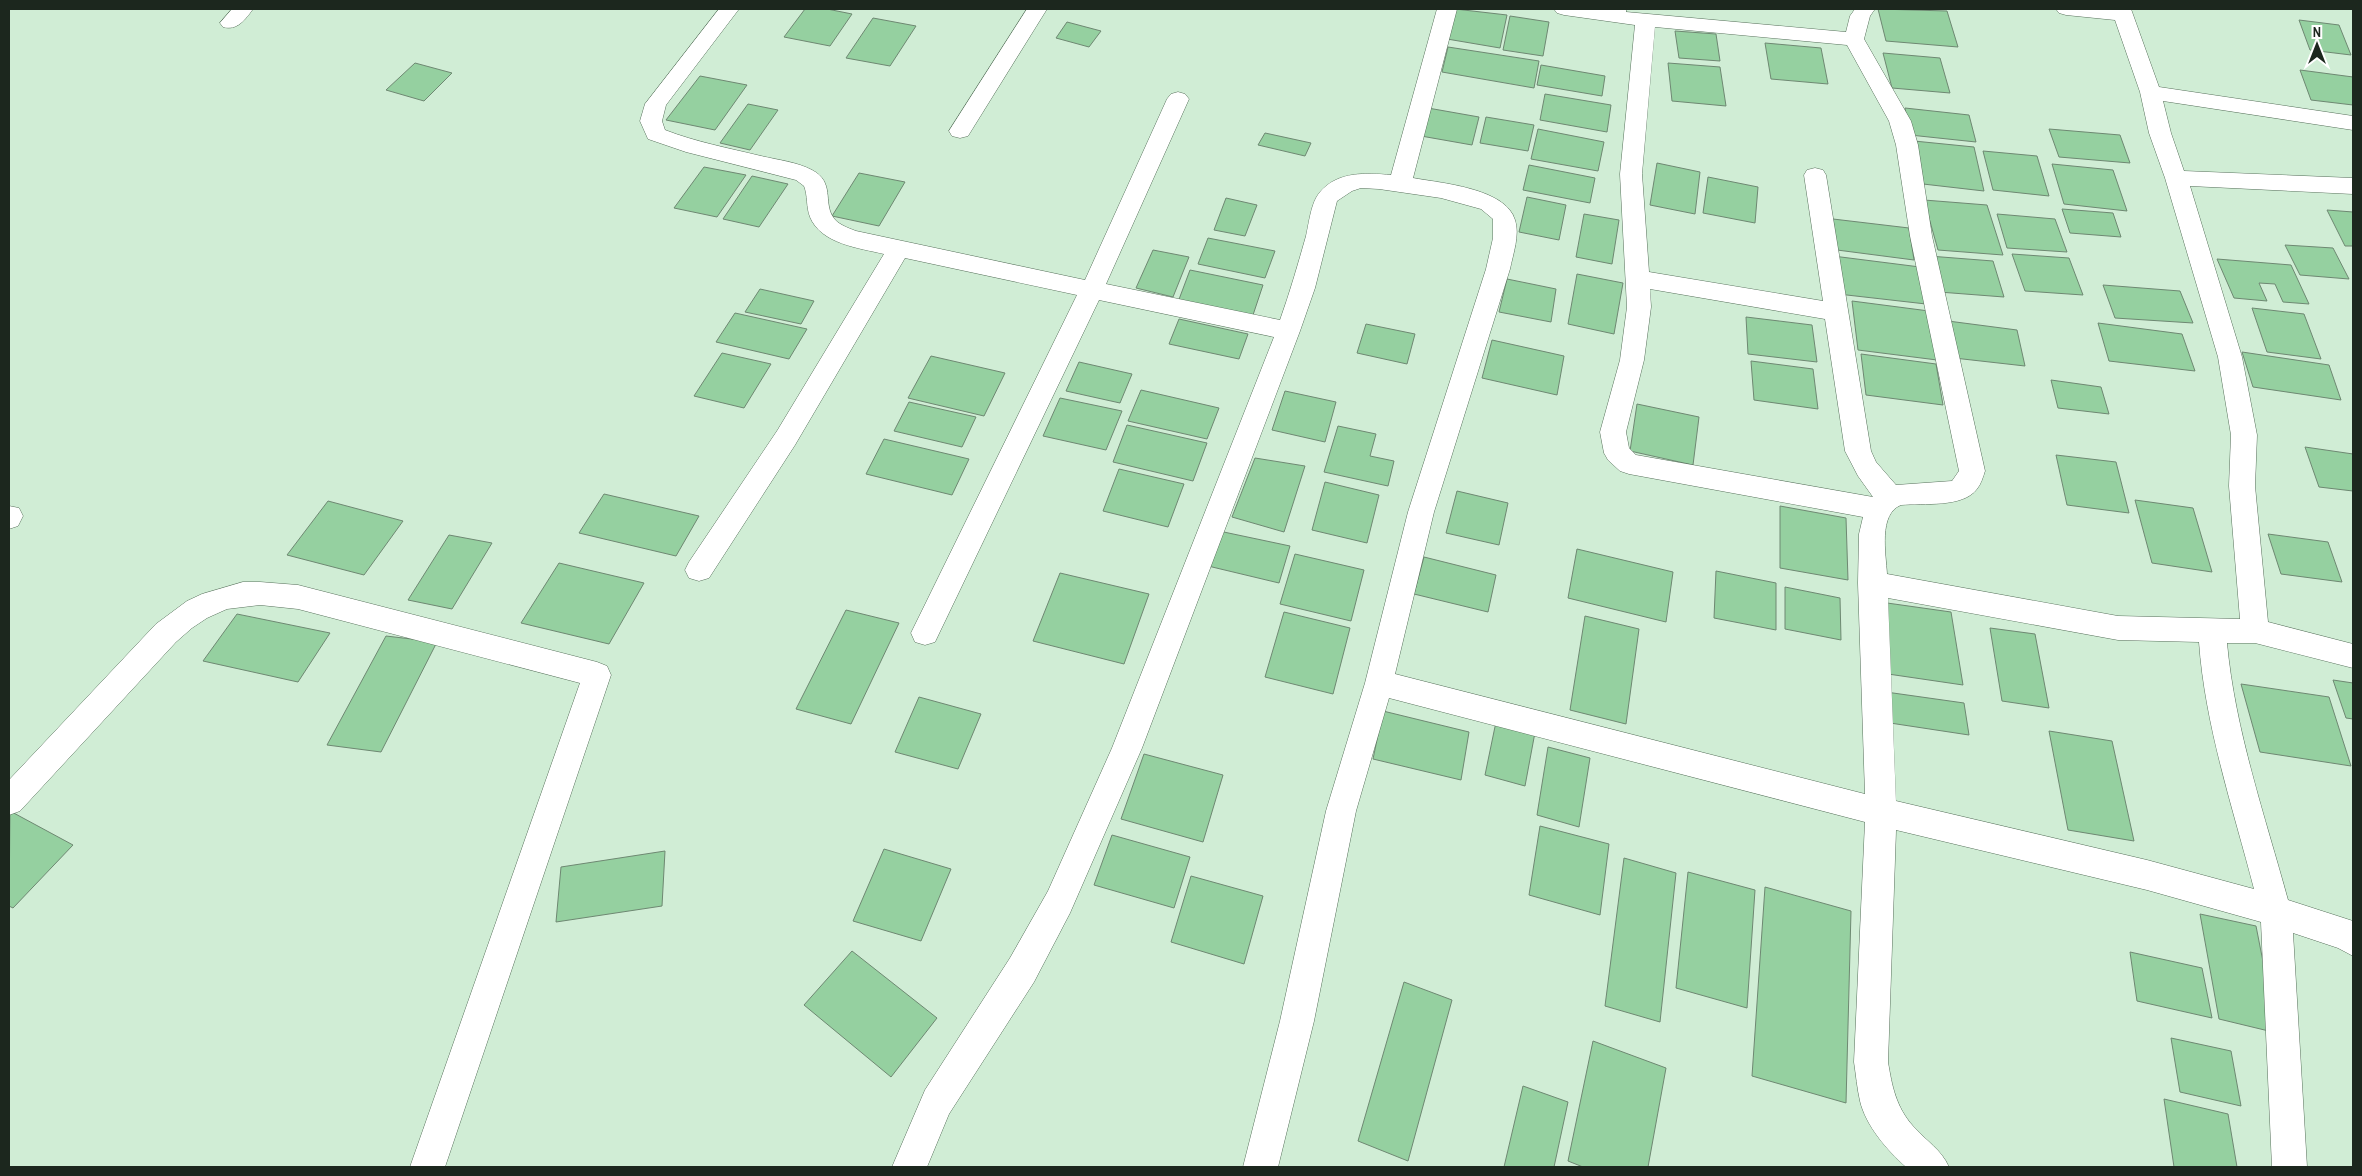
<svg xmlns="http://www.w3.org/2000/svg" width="2362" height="1176" viewBox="0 0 2362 1176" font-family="'Archivo Narrow',sans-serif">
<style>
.building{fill:#95d0a0;stroke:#6e8872}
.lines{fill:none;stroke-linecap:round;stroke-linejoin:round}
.minor-casing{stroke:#58715c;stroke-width:1}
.minor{fill:#fff;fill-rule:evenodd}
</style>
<rect width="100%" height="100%" fill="#d0edd5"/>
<g class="building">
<polygon points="805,9 827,9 852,14 830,46 784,37"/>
<polygon points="1455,9 1507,15 1500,48 1447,39"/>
<polygon points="1878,9 1947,11 1958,47 1886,41"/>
<polygon points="1510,16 1549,22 1543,56 1503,50"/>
<polygon points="873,18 916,26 890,66 846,58"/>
<polygon points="2299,20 2339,25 2351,55 2310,50"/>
<polygon points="1067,22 1101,31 1089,47 1056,38"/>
<polygon points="1675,31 1716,34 1720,61 1679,58"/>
<polygon points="1765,43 1821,48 1828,84 1771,79"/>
<polygon points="1448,47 1539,61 1534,88 1442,72"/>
<polygon points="1883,53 1940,58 1950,93 1892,88"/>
<polygon points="415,63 452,73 424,101 386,90"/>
<polygon points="1668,63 1720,67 1726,106 1672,101"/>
<polygon points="1541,65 1605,76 1602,96 1537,85"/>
<polygon points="2300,70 2353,77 2353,105 2311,100"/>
<polygon points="700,76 747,85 715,130 666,120"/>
<polygon points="1545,94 1611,105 1607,132 1540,120"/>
<polygon points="748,104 778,110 750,150 720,143"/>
<polygon points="1428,108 1479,117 1472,145 1421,136"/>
<polygon points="1905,108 1969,115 1976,142 1910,135"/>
<polygon points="1486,117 1534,125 1528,151 1480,143"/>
<polygon points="1538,129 1604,142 1598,171 1531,159"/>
<polygon points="2049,129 2120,135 2130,163 2059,157"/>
<polygon points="1265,133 1311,143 1305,156 1258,145"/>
<polygon points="1914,141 1974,147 1984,191 1923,184"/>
<polygon points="1983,151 2037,156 2049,196 1993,190"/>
<polygon points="1657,163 1700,172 1695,214 1650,205"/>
<polygon points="2052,164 2113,170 2127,211 2064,204"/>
<polygon points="1529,165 1595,178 1590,203 1523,190"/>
<polygon points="704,167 746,175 717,217 674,208"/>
<polygon points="859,173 905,182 879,226 832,216"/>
<polygon points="752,176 788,184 759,227 723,219"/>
<polygon points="1708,177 1758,187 1755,223 1703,213"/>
<polygon points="1527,197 1566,205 1559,240 1519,232"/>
<polygon points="1226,198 1257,205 1245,236 1214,230"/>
<polygon points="1924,200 1987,205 2003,255 1938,250"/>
<polygon points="2062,209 2113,213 2121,237 2070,233"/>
<polygon points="2327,210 2353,212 2353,246 2345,246"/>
<polygon points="1584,214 1619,220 1612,264 1576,257"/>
<polygon points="1997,214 2055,219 2067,252 2007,248"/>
<polygon points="1833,219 1909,228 1914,260 1837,250"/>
<polygon points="1208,238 1275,251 1265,278 1198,264"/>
<polygon points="2285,245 2333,248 2349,279 2300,275"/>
<polygon points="1153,250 1189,257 1173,297 1136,288"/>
<polygon points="2012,254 2069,258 2083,295 2025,291"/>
<polygon points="1833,256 1920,267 1926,304 1838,294"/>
<polygon points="1929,256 1993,261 2004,297 1939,292"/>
<polygon points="2217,259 2291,265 2309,304 2283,302 2275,284 2259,283 2267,301 2234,298"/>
<polygon points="1190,270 1263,285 1252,318 1178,302"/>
<polygon points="1577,274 1623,283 1614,334 1568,324"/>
<polygon points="1507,279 1556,289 1551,322 1499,312"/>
<polygon points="2103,285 2180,291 2193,323 2115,318"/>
<polygon points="760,289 814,301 801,324 745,312"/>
<polygon points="1852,301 1929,311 1937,360 1858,350"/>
<polygon points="2252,308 2304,314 2321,359 2267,352"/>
<polygon points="735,313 807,329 789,359 716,342"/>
<polygon points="1746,317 1812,325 1817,362 1748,354"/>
<polygon points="1179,319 1248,334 1239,359 1169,344"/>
<polygon points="1948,321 2017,330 2025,366 1954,358"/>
<polygon points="2098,323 2182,334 2195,371 2109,361"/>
<polygon points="1366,324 1415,334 1407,364 1357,353"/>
<polygon points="1492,340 1564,356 1557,395 1482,378"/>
<polygon points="2242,352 2329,365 2341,400 2253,387"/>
<polygon points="722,353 771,364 744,408 694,396"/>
<polygon points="1861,354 1936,364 1943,405 1866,395"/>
<polygon points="931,356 1005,373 984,416 908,398"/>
<polygon points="1751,361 1813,369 1818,409 1754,400"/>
<polygon points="1079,362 1132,374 1120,403 1066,391"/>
<polygon points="2051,380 2101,387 2109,414 2058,408"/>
<polygon points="1141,390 1219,408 1207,439 1128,421"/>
<polygon points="1285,391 1336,402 1325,442 1272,430"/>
<polygon points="1060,398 1122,411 1106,450 1043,436"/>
<polygon points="909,402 976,417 962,447 894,431"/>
<polygon points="1637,404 1699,417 1693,465 1630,451"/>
<polygon points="1127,425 1207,443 1193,481 1113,462"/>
<polygon points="1338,426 1376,434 1370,456 1394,461 1388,486 1324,472"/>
<polygon points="884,439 969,459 952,495 866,474"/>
<polygon points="2305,447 2353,454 2353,491 2319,487"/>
<polygon points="2056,455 2116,462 2129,513 2067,505"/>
<polygon points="1255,458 1305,466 1284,532 1232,517"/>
<polygon points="1119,469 1184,484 1168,527 1103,511"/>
<polygon points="1325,482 1379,495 1367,543 1312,530"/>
<polygon points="1457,491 1508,503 1499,545 1446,533"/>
<polygon points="604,494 699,516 676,556 579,533"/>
<polygon points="2135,500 2193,508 2212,572 2152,563"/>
<polygon points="328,501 403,521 364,575 287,555"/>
<polygon points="1780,506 1846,518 1848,580 1780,568"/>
<polygon points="1219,531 1290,546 1279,583 1208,566"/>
<polygon points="2268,534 2328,542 2342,582 2281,574"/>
<polygon points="449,535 492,543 452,609 408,600"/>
<polygon points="1577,549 1673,572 1666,622 1568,598"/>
<polygon points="1295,554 1364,570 1351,621 1280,604"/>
<polygon points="1424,557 1496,575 1488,612 1414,594"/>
<polygon points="559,563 644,583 609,644 521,623"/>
<polygon points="1716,571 1776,583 1776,630 1714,618"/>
<polygon points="1060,573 1149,594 1124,664 1033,641"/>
<polygon points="1785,587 1840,598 1841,640 1785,629"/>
<polygon points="1880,602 1951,612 1963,685 1888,674"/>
<polygon points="846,610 899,623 851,724 796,709"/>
<polygon points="1284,612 1350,628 1333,694 1265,677"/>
<polygon points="237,614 330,633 298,682 203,661"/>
<polygon points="1585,616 1639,629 1626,724 1570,710"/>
<polygon points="1990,628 2035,634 2049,708 2002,701"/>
<polygon points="386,636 437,642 381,752 327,745"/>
<polygon points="2333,680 2353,683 2353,719 2346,718"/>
<polygon points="2241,684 2329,697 2351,766 2260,752"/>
<polygon points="1886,692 1964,703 1969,735 1890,723"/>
<polygon points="919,697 981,714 958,769 895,752"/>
<polygon points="1383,711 1469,732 1461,780 1373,759"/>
<polygon points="1497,717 1536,727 1525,786 1485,775"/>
<polygon points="2049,731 2112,741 2134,841 2068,830"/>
<polygon points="1548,747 1590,758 1579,827 1537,815"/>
<polygon points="1144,754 1223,775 1203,842 1121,819"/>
<polygon points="10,811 73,845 13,908 9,906"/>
<polygon points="1540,826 1609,844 1600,915 1529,895"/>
<polygon points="1112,835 1190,857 1174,908 1094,885"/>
<polygon points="884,849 951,869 921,941 853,921"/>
<polygon points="665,851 662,906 556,922 561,867"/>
<polygon points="1624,858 1676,873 1660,1022 1605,1006"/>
<polygon points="1688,872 1755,890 1747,1008 1676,988"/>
<polygon points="1191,876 1263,896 1244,964 1171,942"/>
<polygon points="1765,887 1851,911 1846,1103 1752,1076"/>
<polygon points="2200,914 2256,926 2277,1033 2219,1019"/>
<polygon points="852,951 937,1018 891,1077 804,1005"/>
<polygon points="2130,952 2202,968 2212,1018 2137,1001"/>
<polygon points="1404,982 1452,1000 1408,1161 1358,1141"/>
<polygon points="2171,1038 2231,1051 2241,1106 2180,1092"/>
<polygon points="1593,1041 1666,1068 1648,1167 1583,1167 1568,1161"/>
<polygon points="1523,1086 1568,1102 1554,1167 1504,1167"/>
<polygon points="2164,1099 2228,1114 2237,1167 2174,1167"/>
</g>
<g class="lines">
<defs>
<g id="minor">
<path d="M232 9H253C245 20 237 31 223 27L220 23Z"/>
<path d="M719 9H739L666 105 662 121 665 130C696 142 728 148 761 156 778 160 797 162 812 170 835 182 823 202 833 217 837 224 848 228 856 231L1085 280 1167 99 1171 94 1178 92 1185 94 1189 99 1106 284 1280 320C1290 292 1298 264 1306 236 1309 223 1311 202 1320 192 1338 171 1366 173 1391 175L1437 9H1457L1413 178C1440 183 1506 188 1515 220 1520 235 1513 254 1510 269L1434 512 1395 674 1865 794 1858 583 1859 534 1863 517 1629 474 1620 471 1608 460 1604 453 1600 432 1620 360 1627 307 1620 174 1635 25 1564 15 1557 13 1554 9H1626V12L1846 32 1850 16 1855 9H1875L1870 16 1864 39 1911 121 1918 145 1932 236 1985 471C1983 477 1981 484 1977 489 1963 508 1923 503 1901 505 1878 514 1886 554 1887 574L2118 616 2240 619 2229 486 2231 435 2218 357 2165 178 2149 133 2140 92 2115 20 2066 15 2059 13 2056 9H2131L2159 87 2353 116V130L2163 101 2171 133 2184 171 2353 178V194L2190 186 2242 357 2257 435 2255 486 2268 622 2353 644V668L2255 643H2227C2235 730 2265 816 2288 900L2353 921V956L2338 948 2293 933 2307 1167H2272L2261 922 2147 890 1896 830 1888 1062C1892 1086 1896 1107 1913 1126 1926 1141 1941 1149 1949 1167H1906C1887 1150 1866 1126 1860 1101 1857 1088 1856 1075 1854 1062L1865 822 1389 698 1356 811 1314 1021 1278 1167H1243L1280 1021 1326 811 1365 683 1408 512 1486 269 1493 238V219L1481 209 1441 198 1379 189 1361 188 1352 191 1337 201 1315 288 1300 331 1142 748 1070 913 1034 982 949 1114 927 1167H892L925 1090 1010 958 1048 891 1112 748 1274 337 1099 300 935 642 925 645 915 642 911 633 1077 295 905 258 795 445 709 578 699 581 689 578 685 570 689 562 777 431 884 254C859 248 821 244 810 217 806 207 808 196 804 186L796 180 686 152 648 139 640 121 645 104ZM1655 27 1847 45 1889 121 1896 145 1910 236 1959 471 1952 481 1896 485 1876 462 1871 451 1826 175 1823 170 1815 168 1807 170 1804 175 1823 301 1649 272 1642 174ZM1650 289 1825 319 1845 451 1858 476 1873 497 1636 455 1629 448 1626 432 1644 360 1651 307ZM1888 598 2118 640 2199 642C2205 726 2233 808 2254 889L2147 860 1896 801Z"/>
<polygon points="1027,9 1047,9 968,136 960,138 952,136 949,131"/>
<polygon points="9,506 19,508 23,516 18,526 9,529"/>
<polygon points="243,582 260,582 298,585 597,662 607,666 611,675 445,1167 410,1167 580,683 298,609 260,605 227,609 207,618 192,628 176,642 20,811 9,815 9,780 156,624 187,601 202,594"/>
</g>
</defs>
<use href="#minor" class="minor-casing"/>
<use href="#minor" class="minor"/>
</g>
<rect width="2362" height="1176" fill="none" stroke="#1c271e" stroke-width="20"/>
<g transform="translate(2317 45)" stroke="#ffffff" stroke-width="4" paint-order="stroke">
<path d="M0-4L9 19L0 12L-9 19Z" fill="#1c271e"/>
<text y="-8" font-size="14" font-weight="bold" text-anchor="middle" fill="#1c271e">N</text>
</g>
</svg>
